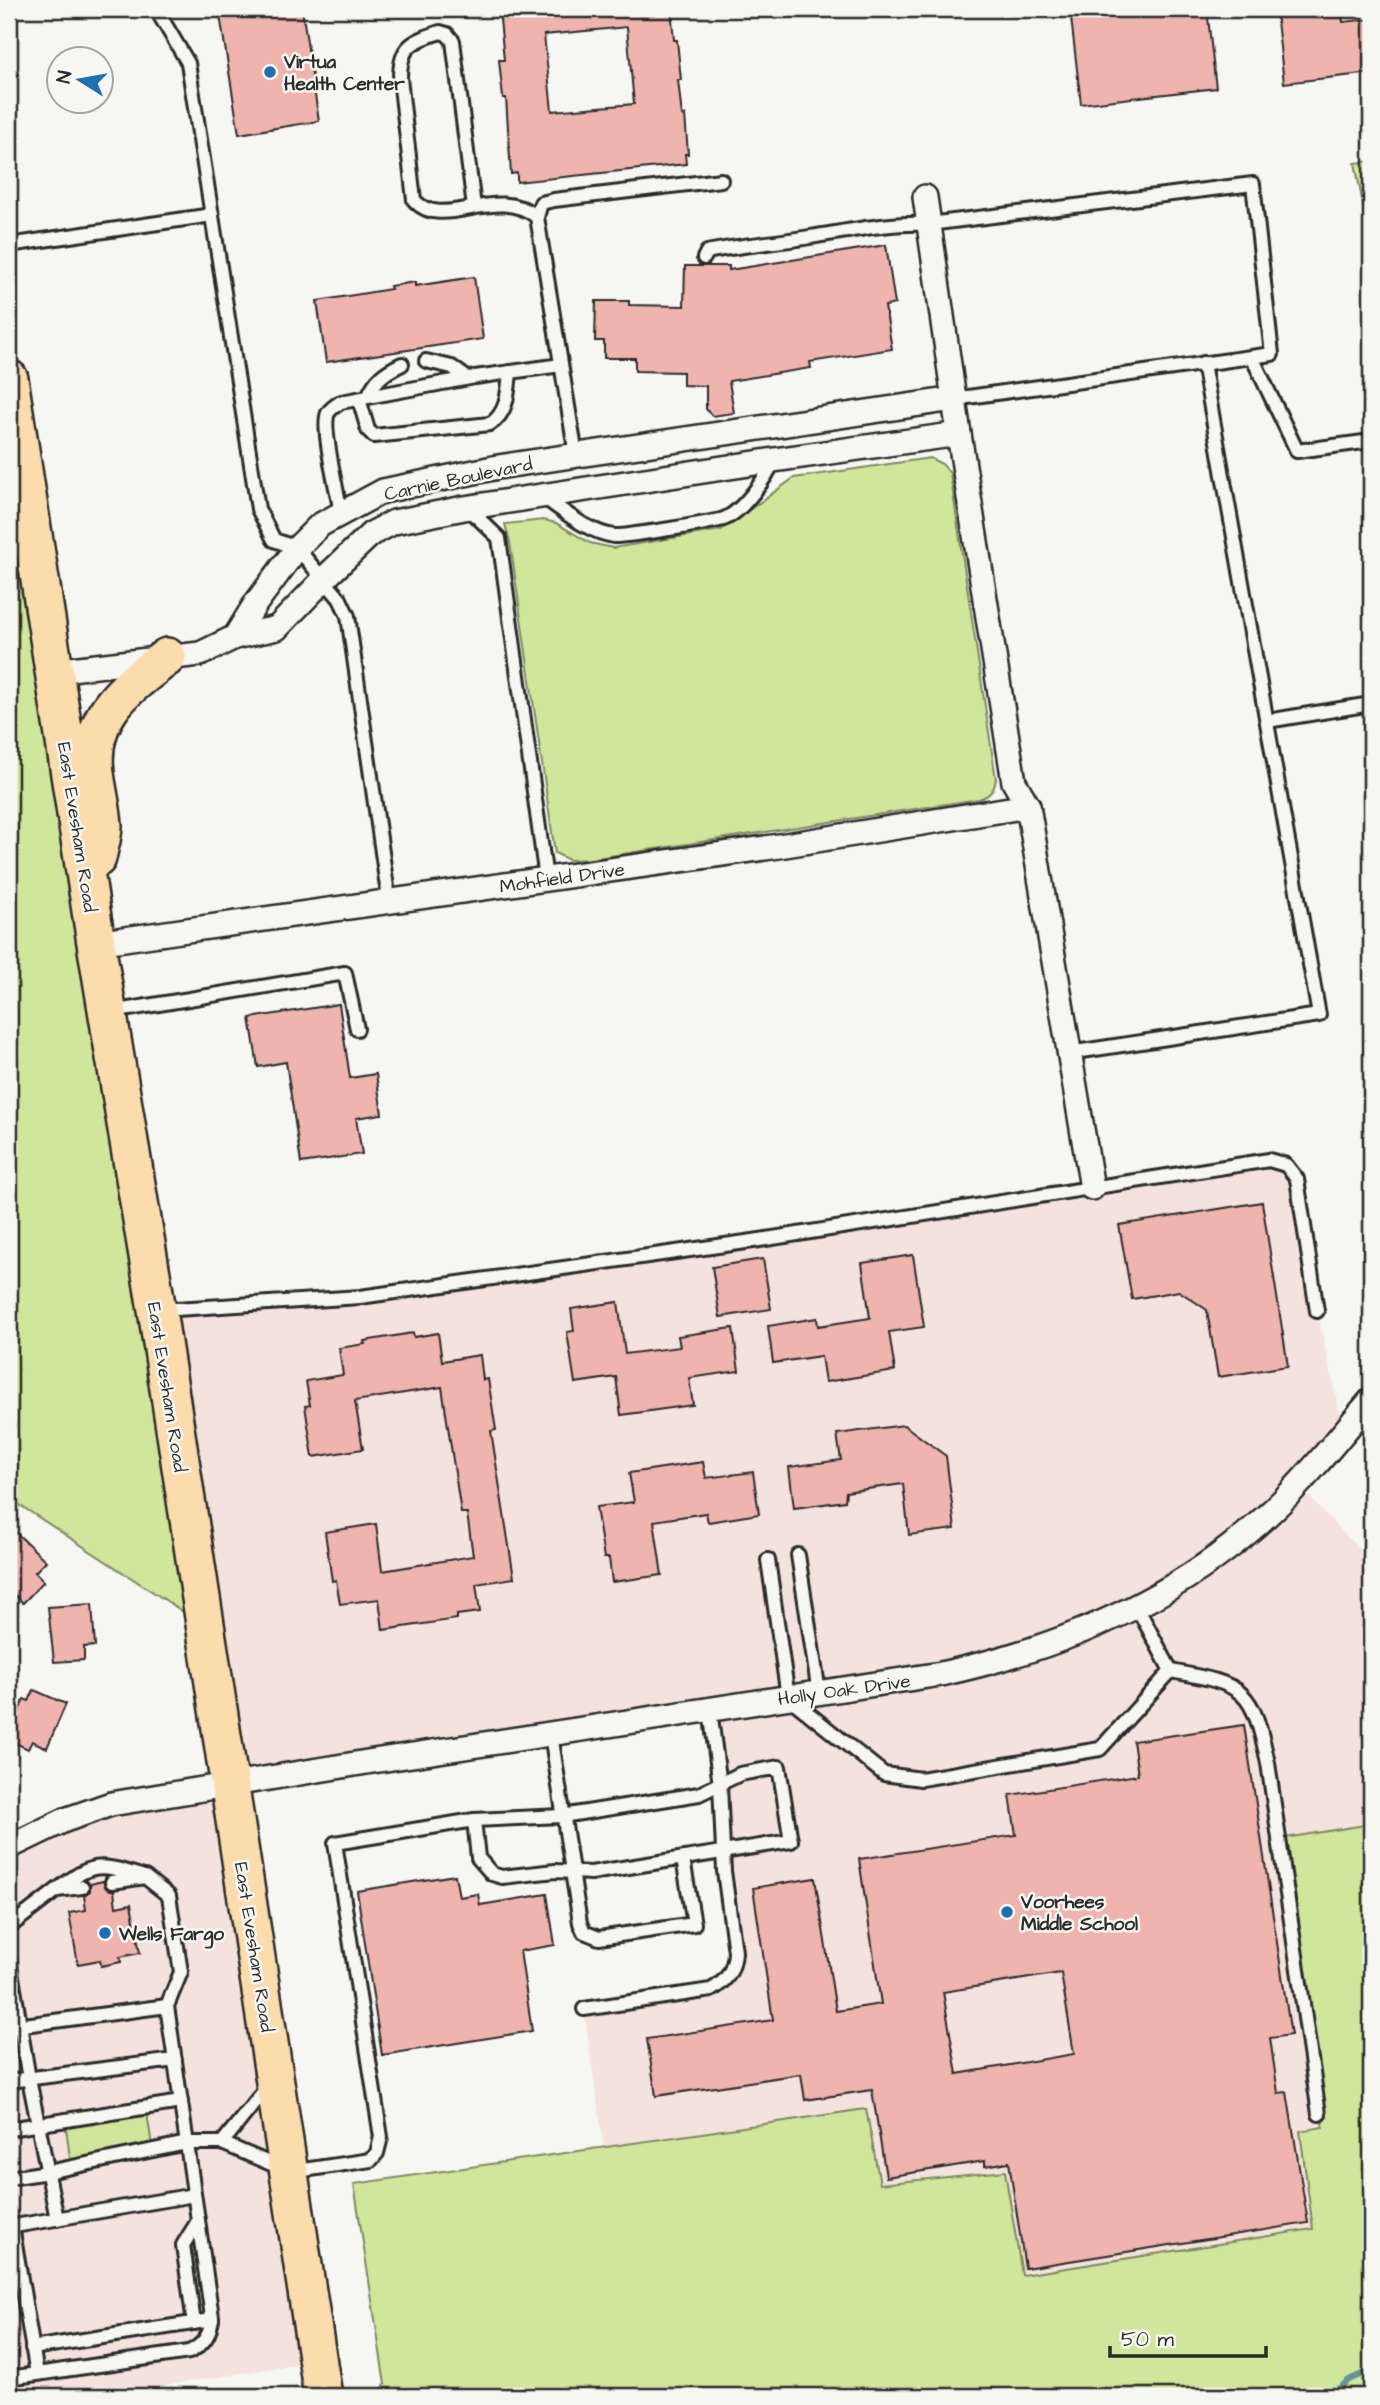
<svg xmlns="http://www.w3.org/2000/svg" width="1380" height="2405" viewBox="0 0 1380 2405" font-family="'Architects Daughter',sans-serif">
<style>
.built{fill:#f4e2de}
.green{fill:#d0e69b;stroke:#7e8863;stroke-width:2}
.lines{fill:none;stroke-linecap:round;stroke-linejoin:round}
.stream{stroke:#649598;stroke-width:6}
.building{fill:#f0b4af;stroke:#2b2b2b;stroke-width:2;fill-rule:evenodd}
.lane-casing{stroke:#2b2b2b;stroke-width:18}
.street-casing{stroke:#2b2b2b;stroke-width:28}
.primary-casing{stroke:#2b2b2b;stroke-width:42}
.lane{stroke:#f6f6f2;stroke-width:12}
.street{stroke:#f6f6f2;stroke-width:23}
.primary{stroke:#fcdcac;stroke-width:37}
.poi-dot{fill:#1f6fb2;stroke:#f6f6f2;stroke-width:2.5}
.labels{text-anchor:middle;stroke-width:5;stroke-linejoin:round;paint-order:stroke}
.poi-label{font-size:19px;font-weight:bold;fill:#2b2b2b;stroke:#f6f6f2;text-anchor:start}
.street-label{font-size:19px;fill:#2b2b2b;stroke:#f6f6f2}
</style>
<rect width="100%" height="100%" fill="#f6f6f2"/>
<filter id="ink" filterUnits="userSpaceOnUse"><feTurbulence type="fractalNoise" baseFrequency=".0143" numOctaves="2"/><feDisplacementMap in="SourceGraphic" scale="14" xChannelSelector="R" yChannelSelector="G"/><feConvolveMatrix kernelMatrix="1 2 1 2 8 2 1 2 1" color-interpolation-filters="sRGB"/></filter>
<g filter="url(#ink)">
<polygon class="built" points="1269,1160 1291,1169 1317,1311 1344,1431 1297,1484 1371,1562 1371,1824 1273,1840 1323,2128 1300,2132 1314,2229 1022,2275 1005,2171 879,2184 866,2109 604,2147 584,2009 711,1990 734,1964 710,1710 230,1784 318,2361 99,2396 9,2396 9,1847 65,1820 229,1783 157,1310 360,1297"/>
<g class="green">
<polygon points="1371,161 1371,247 1355,163"/>
<polygon points="9,379 205,1626 9,1498"/>
<path d="M930 458 942 464 950 473 996 779C994 791 990 795 979 799L590 859 569 860 555 853 510 542 505 524 544 520 556 523 590 543 613 548 721 530 794 478Z"/>
<polygon points="1371,1824 1371,2396 379,2396 385,2384 354,2184 866,2109 880,2184 1005,2171 1022,2275 1313,2229 1300,2131 1323,2127 1273,1840"/>
<polygon points="145,2100 153,2152 71,2165 64,2113"/>
</g>
<g class="lines">
<polyline class="stream" points="1330,2396 1349,2380 1371,2370"/>
</g>
<g class="building">
<polygon points="219,9 302,9 319,121 239,134"/>
<path d="M499 9H671L674 40H677L681 80H678L682 116 685 115 688 154H685L686 164 517 182V173L511 174 506 98H503L499 60H504ZM627 27 634 104 552 111 544 35Z"/>
<polygon points="1070,9 1207,9 1216,88 1081,104"/>
<polygon points="1305,9 1341,9 1343,22 1371,19 1371,73 1284,83 1276,12"/>
<polygon points="886,245 895,304 885,306 892,349 810,362 811,368 729,381 734,413 712,416 706,409 706,386 683,385 683,372 635,371 635,358 604,358 604,341 595,341 596,301 629,301 629,305 684,306 685,266 729,266 729,270"/>
<polygon points="474,277 483,339 326,362 317,301 391,289 390,286 415,282 415,286"/>
<polygon points="339,1004 350,1078 376,1074 382,1114 356,1118 362,1154 301,1163 286,1062 258,1067 250,1018"/>
<polygon points="1262,1202 1288,1366 1218,1377 1207,1310 1179,1291 1132,1299 1119,1225"/>
<polygon points="913,1255 924,1327 889,1332 895,1371 825,1382 821,1356 773,1363 768,1326 817,1318 818,1326 870,1318 862,1263"/>
<polygon points="763,1259 771,1309 720,1317 712,1267"/>
<polygon points="618,1302 625,1354 680,1347 678,1336 733,1328 739,1371 689,1378 693,1405 621,1415 616,1377 575,1383 567,1332 574,1331 571,1309"/>
<polygon points="413,1333 414,1337 438,1333 442,1361 480,1355 483,1380 488,1379 496,1430 491,1431 514,1578 476,1584 480,1612 457,1615 457,1619 383,1630 379,1599 340,1604 336,1580 332,1581 325,1532 376,1524 382,1571 473,1556 467,1513 461,1513 442,1387 355,1401 363,1449 313,1457 305,1406 310,1405 306,1381 343,1375 339,1348 365,1344 364,1341"/>
<polygon points="904,1425 946,1456 955,1529 909,1535 903,1484 846,1492 845,1501 794,1508 789,1467 841,1460 837,1434"/>
<polygon points="703,1462 706,1478 753,1472 759,1514 708,1522 706,1513 654,1521 662,1575 612,1582 609,1558 604,1558 596,1507 634,1502 629,1473"/>
<polygon points="9,1526 46,1561 35,1572 44,1581 23,1603 9,1589"/>
<polygon points="92,1604 95,1646 84,1647 84,1660 54,1662 48,1607"/>
<polygon points="34,1690 66,1704 47,1748 32,1741 28,1749 9,1740 9,1717 15,1720 24,1699 29,1701"/>
<path d="M1244 1725 1291 2035 1270 2038 1278 2093 1287 2092 1308 2223 1025 2268 1009 2162 985 2166V2161L886 2177 872 2090 805 2100 801 2074 656 2096 647 2039 773 2020 753 1888 815 1878 836 2011 881 2004 859 1859 1016 1835 1010 1795 1138 1775 1133 1741ZM1061 1973 1074 2054 957 2074 943 1992Z"/>
<polygon points="455,1875 459,1897 478,1894 480,1905 547,1894 555,1945 520,1951 532,2031 382,2055 357,1891"/>
<polygon points="103,1881 106,1888 114,1891 116,1907 131,1904 140,1953 120,1957 121,1962 101,1966 100,1960 78,1964 69,1913 86,1910 84,1895 90,1891 90,1884"/>
</g>
<g class="lines">
<defs>
<g id="lane">
<polyline points="156,9 188,63 258,509 274,540 297,548 340,599 348,616 389,901"/>
<path d="M474 207 453 41 447 34 440 32C411 42 400 46 400 78L414 200C443 233 495 183 537 217L576 455"/>
<polyline points="537,217 541,203 554,200 721,180"/>
<polyline points="9,245 212,215"/>
<path d="M704 258 707 252C741 245 775 243 810 237 849 231 889 222 929 224L1253 184 1272 354 954 399"/>
<polyline points="1252,357 1297,451 1371,441"/>
<polyline points="426,361 452,367 467,378"/>
<path d="M368 397C375 379 385 372 402 364"/>
<path d="M359 399 368 430 374 436 490 424C508 413 508 391 510 372"/>
<path d="M543 497C564 511 587 532 614 536 622 537 719 522 726 518 743 510 767 477 774 460"/>
<polyline points="466,509 476,516 499,538 546,879"/>
<path d="M341 513C338 494 321 428 328 413 331 408 336 405 341 402L475 377 561 365"/>
<polyline points="1267,721 1371,704"/>
<polyline points="111,1012 345,973 357,1029"/>
<polyline points="1069,1053 1319,1015 1203,363"/>
<polyline points="161,1310 360,1297 753,1241 1269,1160 1286,1165 1297,1179 1317,1311"/>
<polyline points="798,1555 819,1693"/>
<polyline points="768,1560 788,1697 884,1774 921,1779 1100,1749 1171,1671"/>
<polyline points="1137,1607 1171,1671"/>
<path d="M1171 1671C1246 1685 1252 1688 1268 1763L1319 2114"/>
<polyline points="551,1734 580,1923 584,1932 599,1938 694,1924 683,1859"/>
<path d="M57 1890C92 1862 99 1863 141 1876"/>
<polyline points="9,1927 57,1890 82,1887"/>
<polyline points="9,1959 29,2079 57,2219"/>
<path d="M584 2009 711 1990C727 1981 734 1970 735 1952L724 1871 720 1785 710 1710"/>
<polyline points="9,2027 167,2006"/>
<polyline points="9,2081 175,2060"/>
<polyline points="9,2129 181,2102"/>
<polyline points="222,2143 268,2086"/>
<polyline points="9,2178 48,2172 187,2143 222,2143 290,2172 371,2160 377,2153 381,2137 335,1843 474,1820 562,1816 699,1794 740,1774 779,1767 791,1841 591,1873 555,1871 502,1877 492,1874 478,1858 474,1820"/>
<polyline points="12,2226 37,2374"/>
<polyline points="9,2227 194,2195"/>
<polyline points="194,2323 183,2245 198,2221"/>
<polyline points="32,2348 212,2320"/>
<path d="M9 2378 189 2352C204 2345 211 2334 212 2317L167 2006 181 1972 169 1896 145 1877 112 1882"/>
</g>
<g id="street">
<polyline points="925,197 959,434 1014,782 1028,806 1092,1188"/>
<polyline points="235,637 256,603 297,548 320,525 383,491 498,467 954,399"/>
<polyline points="53,671 200,654 235,637 277,628 328,575 371,534 394,522 464,508 774,460 959,434"/>
<polyline points="96,943 779,846 1028,806"/>
<path d="M9 1847 65 1820 111 1804 373 1761 941 1674C1065 1647 1183 1597 1275 1508 1310 1475 1340 1436 1371 1400"/>
</g>
<g id="primary">
<polyline points="9,379 96,943 157,1310 323,2396"/>
<path d="M97 858C99 847 103 836 103 826 102 808 97 790 95 773 88 714 125 689 167 657"/>
</g>
</defs>
<use href="#lane" class="lane-casing"/>
<use href="#street" class="street-casing"/>
<use href="#primary" class="primary-casing"/>
<use href="#lane" class="lane"/>
<use href="#street" class="street"/>
<use href="#primary" class="primary"/>
</g>
</g>
<g class="poi-dot">
<circle cx="270" cy="72" r="7"/>
<circle cx="1007" cy="1912" r="7"/>
<circle cx="105" cy="1933" r="7"/>
</g>
<g class="labels">
<g class="poi-label">
<text x="284" y="68">Virtua<tspan x="284" dy="22">Health Center</tspan></text>
<text x="1021" y="1908">Voorhees<tspan x="1021" dy="22">Middle School</tspan></text>
<text x="119" y="1940">Wells Fargo</text>
</g>
<g class="street-label">
<text transform="translate(458 478) rotate(-12)" y="7">Carnie Boulevard</text>
<text transform="translate(78 827) rotate(81)" y="7">East Evesham Road</text>
<text transform="translate(562 877) rotate(-8)" y="7">Mohfield Drive</text>
<text transform="translate(168 1387) rotate(81)" y="7">East Evesham Road</text>
<text transform="translate(844 1689) rotate(-8)" y="7">Holly Oak Drive</text>
<text transform="translate(255 1947) rotate(81)" y="7">East Evesham Road</text>
</g>
</g>
<rect width="1380" height="2405" fill="none" stroke="#f6f6f2" stroke-width="35"/>
<rect x="18" y="18" width="1345" height="2370" fill="none" stroke="#2b2b2b" stroke-width="2.5" filter="url(#ink)"/>
<g transform="translate(80 80) rotate(281)"><circle r="33" fill="#f6f6f2" stroke="#a5a5a2" stroke-width="2"/>
<path d="M0-5L12 26L0 18L-12 26Z" fill="#1f6fb2"/>
<text y="-10" font-size="19" font-weight="bold" text-anchor="middle" fill="#2b2b2b">N</text>
</g>
<path d="M1110 2346v10h156v-10" fill="none" stroke="#2b2b2b" stroke-width="3.5"/>
<text x="1121" y="2346" font-size="21" fill="#2b2b2b" stroke="#f6f6f2" stroke-width="5" paint-order="stroke">50 m</text>
</svg>
